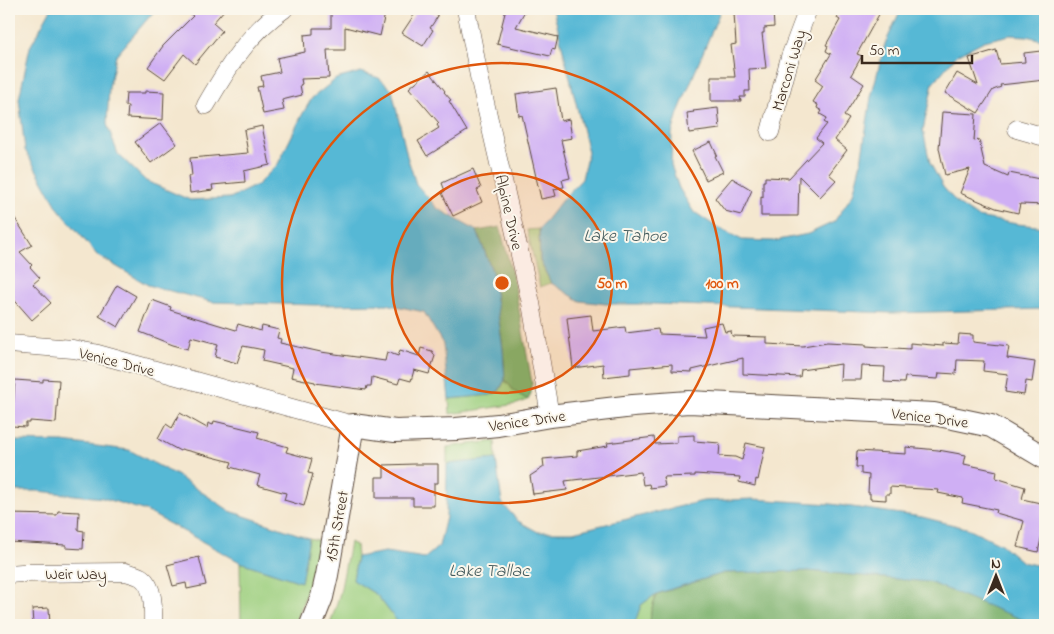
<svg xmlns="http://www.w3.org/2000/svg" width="1054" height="634" viewBox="0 0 1054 634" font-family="'Indie Flower',sans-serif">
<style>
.green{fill:#9dcf7f;stroke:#6c7c4e}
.forest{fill:#7eb26e;stroke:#5c6e46}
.water{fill:#57b8d5;stroke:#49717a}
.building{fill:#cfaff4}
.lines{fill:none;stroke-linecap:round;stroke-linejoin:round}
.minor-casing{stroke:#574639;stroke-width:19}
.tertiary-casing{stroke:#574639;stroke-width:24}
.minor{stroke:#fff;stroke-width:18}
.tertiary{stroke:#fff;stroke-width:22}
.ring{fill:none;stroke:#df570d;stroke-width:2.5}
.labels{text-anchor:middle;stroke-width:4;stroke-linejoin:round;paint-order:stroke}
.street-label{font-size:16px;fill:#3b2a1e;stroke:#fbf7ec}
.water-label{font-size:18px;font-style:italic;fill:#455c5e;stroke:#fbf7ec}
.centre{fill:#df570d;stroke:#fbf7ec;stroke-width:2.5}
.ring-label{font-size:15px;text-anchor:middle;font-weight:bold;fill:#df570d;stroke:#fbf7ec;stroke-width:4;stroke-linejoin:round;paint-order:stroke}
</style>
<rect width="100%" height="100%" fill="#fbf7ec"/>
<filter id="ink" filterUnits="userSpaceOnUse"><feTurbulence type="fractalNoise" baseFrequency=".02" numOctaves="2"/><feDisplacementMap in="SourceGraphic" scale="10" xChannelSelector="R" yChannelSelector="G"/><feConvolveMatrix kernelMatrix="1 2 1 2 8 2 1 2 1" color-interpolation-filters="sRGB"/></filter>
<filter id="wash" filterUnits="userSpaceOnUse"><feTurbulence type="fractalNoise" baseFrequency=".0096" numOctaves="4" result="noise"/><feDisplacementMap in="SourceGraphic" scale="20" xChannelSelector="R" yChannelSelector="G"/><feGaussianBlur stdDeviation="1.12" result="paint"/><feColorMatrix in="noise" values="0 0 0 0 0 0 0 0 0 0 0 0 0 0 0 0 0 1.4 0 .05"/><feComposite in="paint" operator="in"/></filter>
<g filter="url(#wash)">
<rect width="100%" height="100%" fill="#f4e7cf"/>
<g class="green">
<polygon points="539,229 540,261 551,283 540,287 527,230"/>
<polygon points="505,380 515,392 528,400 517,404 450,414 449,399 490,395 499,391"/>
<polygon points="495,441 496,459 447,464 447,447"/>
<path d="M309 538 318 540C314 570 306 597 294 625H241L240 562 301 582Z"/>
<polygon points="350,542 356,546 357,557 353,580 377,595 400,625 330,625 340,593"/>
<polygon points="656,594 651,611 650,625 634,625 641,605"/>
</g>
<g class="forest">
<polygon points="500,227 514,281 532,383 531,393 528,400 515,392 505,380 503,349 492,271 477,231"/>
<polygon points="808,571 929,582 1037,625 650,625 651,611 657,594 724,573"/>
</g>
<g class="water">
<polygon points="51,9 156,9 116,56 109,87 107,124 118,154 146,181 190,200 230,198 257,185 278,164 302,115 312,98 336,79 361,72 379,78 392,90 407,156 416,184 437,208 477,231 492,271 503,349 505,380 499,391 490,395 449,399 443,344 424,312 386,304 315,305 212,302 148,285 97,255 58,208 25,150 19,99 30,47"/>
<polygon points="553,9 721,9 678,113 672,134 671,165 679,188 693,211 715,226 742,240 774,241 808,234 834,222 853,194 861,162 871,97 885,44 901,9 1045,9 1045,41 1027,36 1010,35 984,41 957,55 933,83 923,130 930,163 943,187 958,204 977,217 1017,224 1045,227 1045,309 892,313 654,304 606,304 580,301 551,283 540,261 539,229 562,200 582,179 588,152"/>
<polygon points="9,441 63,442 129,450 176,475 230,511 309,538 301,582 240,562 146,511 103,498 38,491 9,491"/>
<polygon points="496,459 502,503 518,521 538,532 573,532 703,501 753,499 831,504 922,517 970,529 1001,544 1022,562 1045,567 1045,625 1037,625 998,610 929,582 808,571 724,573 671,589 656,594 641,605 634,625 400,625 377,595 353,580 357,557 385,552 425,558 439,546 446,517 447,464"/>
</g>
<g id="blocks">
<g class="building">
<polygon points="184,9 225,9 213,23 222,31 195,64 184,54 165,79 148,67 163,46 193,16"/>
<polygon points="363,9 386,9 380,36 345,27 345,50 327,50 329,78 301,79 302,84 300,85 302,95 282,100 284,110 263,114 257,87 263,86 261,76 280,72 277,58 305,52 304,35 313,34 313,28 331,28 331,11 363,11"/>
<polygon points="418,9 427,9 438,16 430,28 433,30 423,46 402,33"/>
<polygon points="506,9 526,9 516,27 558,37 555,50 552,49 550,56 497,44"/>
<polygon points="842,9 882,9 857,54 862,56 851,75 864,84 844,116 849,119 835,140 847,150 829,174 836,180 820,197 799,176 798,216 761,216 761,196 763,197 763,181 765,181 765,177 789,178 822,143 816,138 827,124 824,122 827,118 820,114 822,111 817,108 818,105 813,102 823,86 815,80 831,54 826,51 828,46 826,45 840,20 837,18"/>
<polygon points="773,11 774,27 764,28 764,33 762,33 766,68 749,69 750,91 745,91 745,97 740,97 741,101 711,101 711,77 735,77 731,45 736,44 734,13"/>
<polygon points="996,50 1000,64 1025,62 1024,53 1041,51 1041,57 1045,56 1045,80 1000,85 1001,87 993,90 978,113 945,93 957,73 978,85 969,58"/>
<polygon points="429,71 445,91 444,92 451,100 449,101 467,131 427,156 418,141 439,128 437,125 439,123 409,88"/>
<polygon points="556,88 561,121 569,119 572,138 561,140 570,178 562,180 564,187 554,189 556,196 541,199 522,115 519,116 516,94"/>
<polygon points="145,91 164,92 163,120 127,118 128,106 125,106 126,93 145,93"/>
<polygon points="718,108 720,129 689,133 687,113 694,112 693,111"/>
<polygon points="942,112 976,114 974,141 979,140 985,167 1008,177 1009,173 1045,180 1045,205 1020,204 1018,213 996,208 960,193 970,169 945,175 939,148"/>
<polygon points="161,123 177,144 151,163 135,142"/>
<polygon points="262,126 270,165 244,171 245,182 212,185 213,190 190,193 188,176 192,176 190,158 248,153 244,130"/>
<polygon points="711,142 717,155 715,156 723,172 706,180 692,151"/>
<polygon points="473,169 481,188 477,190 482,202 453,216 442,193 445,191 442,183"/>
<polygon points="732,178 752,190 741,215 725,211 715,198"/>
<polygon points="9,209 32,245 20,252 32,265 30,267 40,278 33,284 51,303 32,320 9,294"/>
<polygon points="117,285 136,296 118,327 99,316"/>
<polygon points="152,300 171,307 170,310 236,330 238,324 261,331 262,326 279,330 277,338 281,339 280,343 321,352 385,361 387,352 398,356 400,350 419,356 421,348 432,351 435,356 429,374 414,370 411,381 400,378 398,384 372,377 371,386 367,386 366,390 315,383 315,382 291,377 293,368 262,361 264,350 243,346 237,363 215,357 218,344 191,337 188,349 173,345 140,332"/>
<polygon points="591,315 593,331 625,327 626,333 658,329 659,334 705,336 703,327 722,323 725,332 731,331 732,336 767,337 767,344 803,346 827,342 866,344 866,346 910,349 910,343 943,346 943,343 958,344 959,334 973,335 973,342 1009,346 1007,358 1035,362 1032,382 1026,381 1024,395 1005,392 1008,374 983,371 984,361 957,360 956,374 939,373 938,379 905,377 904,383 884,382 885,367 862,366 861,380 840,380 841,364 801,370 800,377 743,374 743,358 692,370 692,372 672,371 672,364 630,368 630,374 604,377 603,364 573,368 567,318"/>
<polygon points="43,379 59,380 56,423 30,421 30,423 26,423 26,427 12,426 15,380 43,382"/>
<polygon points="180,413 207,428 208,423 213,425 214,421 259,432 257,438 288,447 286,452 312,459 308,473 313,474 304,506 284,500 286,493 257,485 260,475 230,467 232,462 181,449 180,451 158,439 166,424 172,428"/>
<polygon points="694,435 694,441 720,443 719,456 735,457 742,460 746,443 765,447 758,480 756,479 755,486 739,482 740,477 695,474 695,476 663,477 665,486 650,488 649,484 643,485 641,472 565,481 567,490 533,494 530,476 544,467 543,459 577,456 577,451 608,446 607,443 654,437 655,444 677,443 677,436"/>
<polygon points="906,447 938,450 966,455 964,464 997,471 996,478 1025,487 1022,499 1045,504 1045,522 1038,552 1017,547 1024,521 996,513 997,510 962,503 963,498 938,493 939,490 890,487 890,494 886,494 886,500 870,499 870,493 868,493 869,475 861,474 861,467 856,467 857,451 906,454"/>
<polygon points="415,464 438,464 438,483 434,483 434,506 413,506 413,498 376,498 376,477 384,477 384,465"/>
<polygon points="58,511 79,512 78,530 84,531 83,549 66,548 66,545 9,542 9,514 57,515"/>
<polygon points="199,557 206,585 187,589 186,583 173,586 167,565"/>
<polygon points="49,608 50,625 33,625 32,609"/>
</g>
</g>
</g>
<g filter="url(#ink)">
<use href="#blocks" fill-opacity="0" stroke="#574639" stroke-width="1"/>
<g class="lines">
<defs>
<g id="minor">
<polyline points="466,9 479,76 531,303 550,416"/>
<path d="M206 105C227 69 248 33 284 9"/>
<polyline points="1017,129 1045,137"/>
<polyline points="770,132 790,57 808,9"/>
<polyline points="9,344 73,349 94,353 353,425"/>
<path d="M9 574 22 573 126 572C131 574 138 575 142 578 155 588 153 611 153 625"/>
</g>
<polyline id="tertiary" points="311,625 322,597 327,575 353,425 395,431 456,429 498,425 550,416 633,406 689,402 934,414 991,426 1045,458"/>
</defs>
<use href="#minor" class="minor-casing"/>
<use href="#tertiary" class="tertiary-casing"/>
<use href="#minor" class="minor"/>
<use href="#tertiary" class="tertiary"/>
</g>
</g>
<circle cx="502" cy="283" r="110" fill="#df570d" fill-opacity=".12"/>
<g class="ring">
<circle cx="502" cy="283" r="110"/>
<circle cx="502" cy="283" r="220"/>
</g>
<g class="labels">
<g class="street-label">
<text transform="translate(788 70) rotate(-73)" y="6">Marconi Way</text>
<text transform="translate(510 212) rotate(77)" y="6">Alpine Drive</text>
<text transform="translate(117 361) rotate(14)" y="6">Venice Drive</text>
<text transform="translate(930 417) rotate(7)" y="6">Venice Drive</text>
<text transform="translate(527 420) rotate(-8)" y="6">Venice Drive</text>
<text transform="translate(336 526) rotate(-80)" y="6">15th Street</text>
<text x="76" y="579">Weir Way</text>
</g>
<g class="water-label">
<text x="625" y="241">Lake Tahoe</text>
<text x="489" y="576">Lake Tallac</text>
</g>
</g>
<circle cx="502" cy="283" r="8" class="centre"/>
<g class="ring-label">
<text x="612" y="288">50 m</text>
<text x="722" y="288">100 m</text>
</g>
<rect width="1054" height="634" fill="none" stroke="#fbf7ec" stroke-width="30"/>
<g transform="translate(996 576)" stroke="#fbf7ec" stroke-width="4" paint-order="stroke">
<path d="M0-4L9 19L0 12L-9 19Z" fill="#3b2a1e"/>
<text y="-8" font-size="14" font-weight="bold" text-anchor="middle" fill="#3b2a1e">N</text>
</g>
<path d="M862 55v8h110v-8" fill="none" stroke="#3b2a1e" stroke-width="2.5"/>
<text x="869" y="55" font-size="15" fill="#3b2a1e" stroke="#fbf7ec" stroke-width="4" paint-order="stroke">50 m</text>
</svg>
